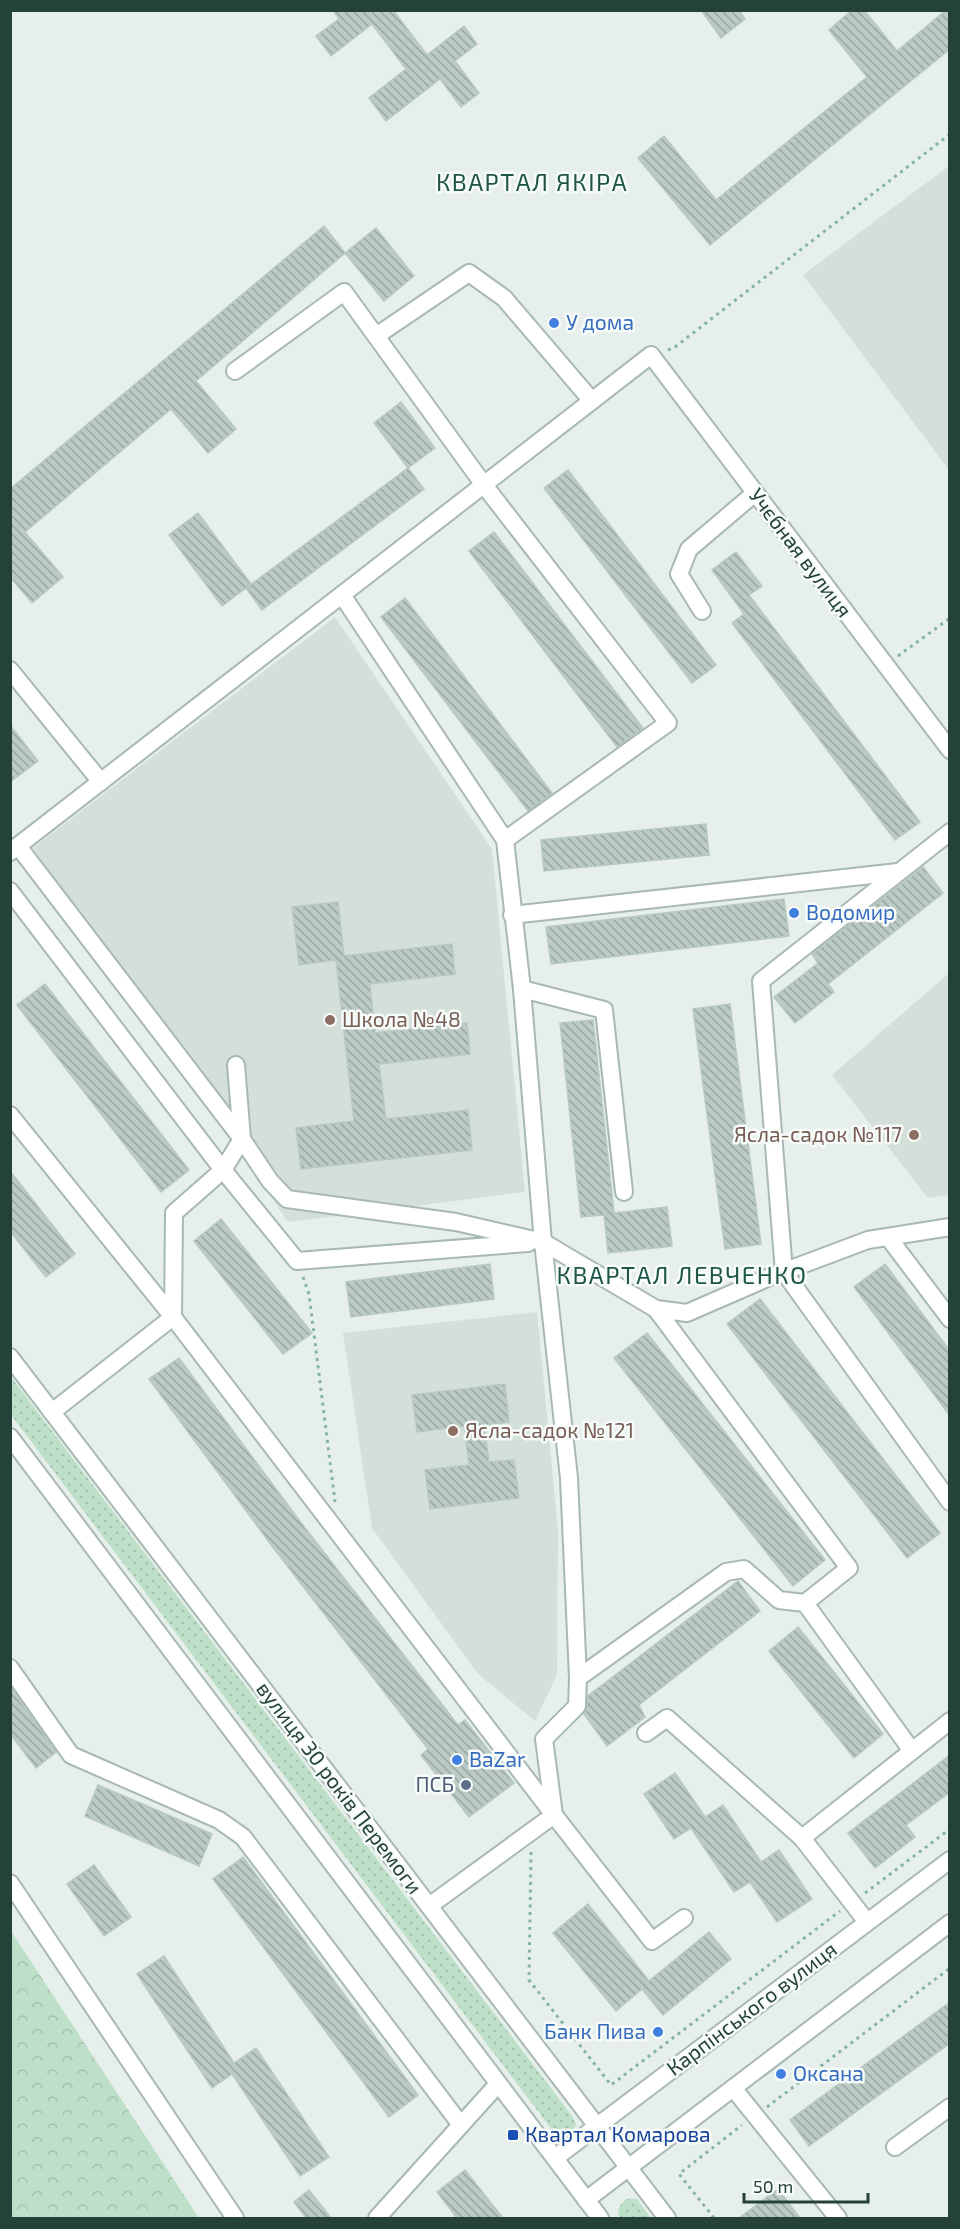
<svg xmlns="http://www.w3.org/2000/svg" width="960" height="2229" viewBox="0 0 960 2229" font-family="'Exo 2',sans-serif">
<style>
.built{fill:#d4dfda}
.grass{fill:url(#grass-dots)}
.forest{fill:url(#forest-crowns)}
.building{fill:url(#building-back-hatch);stroke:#b8c9c2;stroke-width:1.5}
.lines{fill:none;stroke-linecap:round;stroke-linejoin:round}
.minor-casing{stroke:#a8b8b2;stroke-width:20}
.path{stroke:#86b3a5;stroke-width:3;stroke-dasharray:3 4.5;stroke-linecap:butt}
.minor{stroke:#fff;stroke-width:16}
.shop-dot{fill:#3f7fe0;stroke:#f7fbf9;stroke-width:2}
.education-dot{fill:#8d6e63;stroke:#f7fbf9;stroke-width:2}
.service-dot{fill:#5c6f8a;stroke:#f7fbf9;stroke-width:2}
.transit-dot{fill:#1a4fb4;stroke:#f7fbf9;stroke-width:2}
.labels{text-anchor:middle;stroke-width:5;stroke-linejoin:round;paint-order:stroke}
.shop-label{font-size:21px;fill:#366cbe;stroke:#f7fbf9;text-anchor:start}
.street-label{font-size:21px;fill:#24423a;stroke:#f7fbf9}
.education-label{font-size:21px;fill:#785e54;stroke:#f7fbf9;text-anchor:start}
.service-label{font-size:21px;fill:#4e5e75;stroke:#f7fbf9;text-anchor:end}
.transit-label{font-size:21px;fill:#164399;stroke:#f7fbf9;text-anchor:start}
.quarter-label{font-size:24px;letter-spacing:1.5px;fill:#1f5548;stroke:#f7fbf9}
</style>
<defs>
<pattern id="grass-dots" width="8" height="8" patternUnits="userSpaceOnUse" patternTransform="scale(1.5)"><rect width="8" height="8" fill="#bfe0c8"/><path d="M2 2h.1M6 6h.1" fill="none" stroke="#a4c1ad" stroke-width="1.8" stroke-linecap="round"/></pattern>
<pattern id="forest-crowns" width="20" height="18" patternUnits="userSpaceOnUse" patternTransform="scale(1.5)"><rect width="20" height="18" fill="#bfe0c8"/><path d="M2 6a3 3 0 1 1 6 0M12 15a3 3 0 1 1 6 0" fill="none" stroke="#a4c1ad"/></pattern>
<pattern id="building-back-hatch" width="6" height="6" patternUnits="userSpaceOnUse" patternTransform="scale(1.5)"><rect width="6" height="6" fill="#bbcac4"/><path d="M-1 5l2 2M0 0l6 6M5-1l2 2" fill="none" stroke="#98a6a0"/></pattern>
</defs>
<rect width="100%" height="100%" fill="#e6efeb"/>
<g class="built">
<polygon points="949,166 949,470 803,275"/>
<polygon points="335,617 492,849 525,1192 288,1222 33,848"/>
<polygon points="949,973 949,1195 928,1198 832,1075"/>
<polygon points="537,1312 558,1531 557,1675 535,1721 478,1674 372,1528 343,1333"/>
</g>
<g class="grass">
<polygon points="11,1377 572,2116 576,2124 574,2130 567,2136 560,2135 552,2130 11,1415"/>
<path d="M629 2198 637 2199 651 2218H621L618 2214C619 2206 621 2202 629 2198Z"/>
</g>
<polygon class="forest" points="11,1931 199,2218 11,2218"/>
<g class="building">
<polygon points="333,10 393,10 427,55 464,26 477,44 455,61 479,93 461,107 440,79 386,121 369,98 406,69 372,24 331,56 316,36 339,19"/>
<polygon points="701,10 739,10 745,19 721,38"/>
<polygon points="852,10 864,10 897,51 946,10 950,10 950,49 710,245 638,158 664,136 716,200 867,77 829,30"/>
<polygon points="324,226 345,253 196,381 236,429 208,453 171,409 25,532 63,577 32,603 10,577 10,489"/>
<polygon points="376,228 414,276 384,301 345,253"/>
<polygon points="401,402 435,448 408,468 424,489 262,610 246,588 408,468 374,423"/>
<polygon points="568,470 716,665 692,683 544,488"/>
<polygon points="198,513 251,584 222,606 169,535"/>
<polygon points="494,532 643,728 617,747 469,551"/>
<polygon points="736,552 762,586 749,595 920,822 895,840 732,623 744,614 712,570"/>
<polygon points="405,598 552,793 528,811 381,617"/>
<polygon points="10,725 38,761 10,782"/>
<polygon points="706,824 709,855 544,871 541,840"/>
<polygon points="923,867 943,893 828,984 834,992 795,1023 774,997 818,963 812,954"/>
<polygon points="784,899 789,936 551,964 546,927"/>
<polygon points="338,902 344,956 452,944 455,974 370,984 375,1033 467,1023 470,1054 379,1064 386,1119 468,1110 472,1150 301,1169 296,1128 354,1121 336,960 299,965 292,907"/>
<polygon points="45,984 189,1170 161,1192 17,1005"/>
<polygon points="730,1004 761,1244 725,1249 693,1009"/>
<polygon points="593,1020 614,1213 667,1207 672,1246 608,1253 604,1215 581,1217 560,1023"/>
<polygon points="10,1171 75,1254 46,1277 10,1231"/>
<polygon points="221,1219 312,1333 283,1354 194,1241"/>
<polygon points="490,1264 494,1299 351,1317 346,1282"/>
<polygon points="885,1264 950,1351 950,1416 854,1287"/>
<polygon points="760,1299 940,1533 907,1558 727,1324"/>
<polygon points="647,1333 825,1560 793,1586 614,1358"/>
<polygon points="179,1358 302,1524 458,1725 465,1720 514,1783 469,1817 421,1755 428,1749 272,1546 149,1379"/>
<polygon points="505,1384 509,1422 484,1425 489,1462 514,1460 519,1498 430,1509 425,1470 469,1465 464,1426 417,1432 412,1395"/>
<polygon points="738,1581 760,1611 639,1705 645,1717 607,1746 584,1714 587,1707 588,1696"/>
<polygon points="798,1627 883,1734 854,1758 769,1651"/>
<polygon points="10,1687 56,1752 36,1768 10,1734"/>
<polygon points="950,1755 950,1792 906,1825 915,1837 875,1868 848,1833"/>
<polygon points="675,1773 705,1817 723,1805 761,1862 779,1850 812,1899 777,1922 750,1882 734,1892 691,1828 674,1839 644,1794"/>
<polygon points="98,1785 212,1834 199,1866 85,1816"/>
<polygon points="243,1857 418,2095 389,2117 213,1879"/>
<polygon points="94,1865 131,1917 104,1936 67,1884"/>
<polygon points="588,1904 649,1981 709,1932 731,1959 663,2015 642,1989 616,2011 553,1933"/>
<polygon points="164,1956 234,2063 256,2048 329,2157 300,2176 232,2074 212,2088 137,1974"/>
<polygon points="950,2002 950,2043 809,2146 790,2120"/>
<polygon points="465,2170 503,2218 457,2218 437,2192"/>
<polygon points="778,2189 800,2218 739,2218"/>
<polygon points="309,2190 331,2218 306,2218 294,2202"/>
</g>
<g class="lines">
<defs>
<g id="minor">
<polyline points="376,336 469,273 504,298 592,401"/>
<polyline points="235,371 344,292 484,485 668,723 505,840"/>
<polyline points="342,595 505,840 522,989 543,1242 569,1478 578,1678 577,1706 544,1739 554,1815 652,1941 684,1918"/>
<polyline points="702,611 679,574 689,549 755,493"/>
<polyline points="10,670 101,782"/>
<polyline points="950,832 761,981 784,1272 950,1502"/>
<polyline points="18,846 242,1139 270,1181 287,1199 456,1222 543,1242 656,1309 849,1568 805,1603"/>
<polyline points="10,852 651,355 950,750"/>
<polyline points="10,891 223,1170 174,1213 173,1317 10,1115"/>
<polyline points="512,915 898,872"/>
<polyline points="522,989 604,1010 624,1192"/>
<polyline points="236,1065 242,1139 223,1170 297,1261 528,1243"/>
<polyline points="888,1237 950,1319"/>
<polyline points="656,1309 687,1313 772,1276 868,1240 950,1227"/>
<polyline points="10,1357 667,2218"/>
<polyline points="52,1412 173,1317 554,1815 429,1906"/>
<polyline points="10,1437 600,2218"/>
<polyline points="10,1668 71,1755 219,1820 243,1837 461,2125"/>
<polyline points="578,1678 726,1572 744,1569 779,1600 805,1603 912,1751"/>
<polyline points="646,1733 667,1718 802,1838"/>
<polyline points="10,1883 235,2218"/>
<polyline points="867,1922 802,1838 950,1721"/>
<polyline points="733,2088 838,2218"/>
<polyline points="895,2147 950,2107"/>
<polyline points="555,2158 950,1860"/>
<polyline points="586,2200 950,1923"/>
<polyline points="377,2218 498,2084"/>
</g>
</defs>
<use href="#minor" class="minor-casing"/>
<g class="path">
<polyline points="668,350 675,347 950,134"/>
<polyline points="898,656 950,618"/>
<polyline points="303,1277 309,1294 335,1502"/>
<polyline points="531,1852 529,1980 611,2085 840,1911"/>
<polyline points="865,1893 950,1829"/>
<polyline points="767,2107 950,1968"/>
<polyline points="714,2218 679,2174 742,2125"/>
</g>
<use href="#minor" class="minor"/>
</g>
<g class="shop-dot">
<circle cx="554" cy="323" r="6"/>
<circle cx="794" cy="913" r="6"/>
<circle cx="457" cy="1760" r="6"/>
<circle cx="658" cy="2032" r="6"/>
<circle cx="781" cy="2074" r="6"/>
</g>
<g class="education-dot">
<circle cx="330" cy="1020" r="6"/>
<circle cx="914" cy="1135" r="6"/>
<circle cx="453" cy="1431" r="6"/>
</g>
<circle class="service-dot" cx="466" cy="1785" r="6"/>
<rect class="transit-dot" x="507" y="2129" width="12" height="12" rx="3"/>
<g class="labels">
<g class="shop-label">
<text x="566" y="330">У дома</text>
<text x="806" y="920">Водомир</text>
<text x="469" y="1767">BaZar</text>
<text x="646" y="2039" text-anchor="end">Банк Пива</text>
<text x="793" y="2081">Оксана</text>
</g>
<g class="street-label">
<text transform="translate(800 553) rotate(53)" y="7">Учєбная вулиця</text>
<text transform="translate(339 1788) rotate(53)" y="7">вулиця 30 років Перемоги</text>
<text transform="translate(752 2009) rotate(-37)" y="7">Карпінського вулиця</text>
</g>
<g class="education-label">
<text x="342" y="1027">Школа №48</text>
<text x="902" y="1142" text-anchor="end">Ясла-садок №117</text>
<text x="465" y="1438">Ясла-садок №121</text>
</g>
<g class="service-label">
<text x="454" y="1792">ПСБ</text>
</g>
<g class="transit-label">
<text x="525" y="2142">Квартал Комарова</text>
</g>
<g class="quarter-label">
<text x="532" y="191">КВАРТАЛ ЯКІРА</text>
<text x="682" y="1284">КВАРТАЛ ЛЕВЧЕНКО</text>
</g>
</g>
<rect width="960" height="2229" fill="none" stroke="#24423a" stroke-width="24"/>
<path d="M744 2193v9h124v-9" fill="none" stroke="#24423a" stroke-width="3"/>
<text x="753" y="2193" font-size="18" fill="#24423a" stroke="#f7fbf9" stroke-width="4.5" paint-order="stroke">50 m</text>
</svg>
